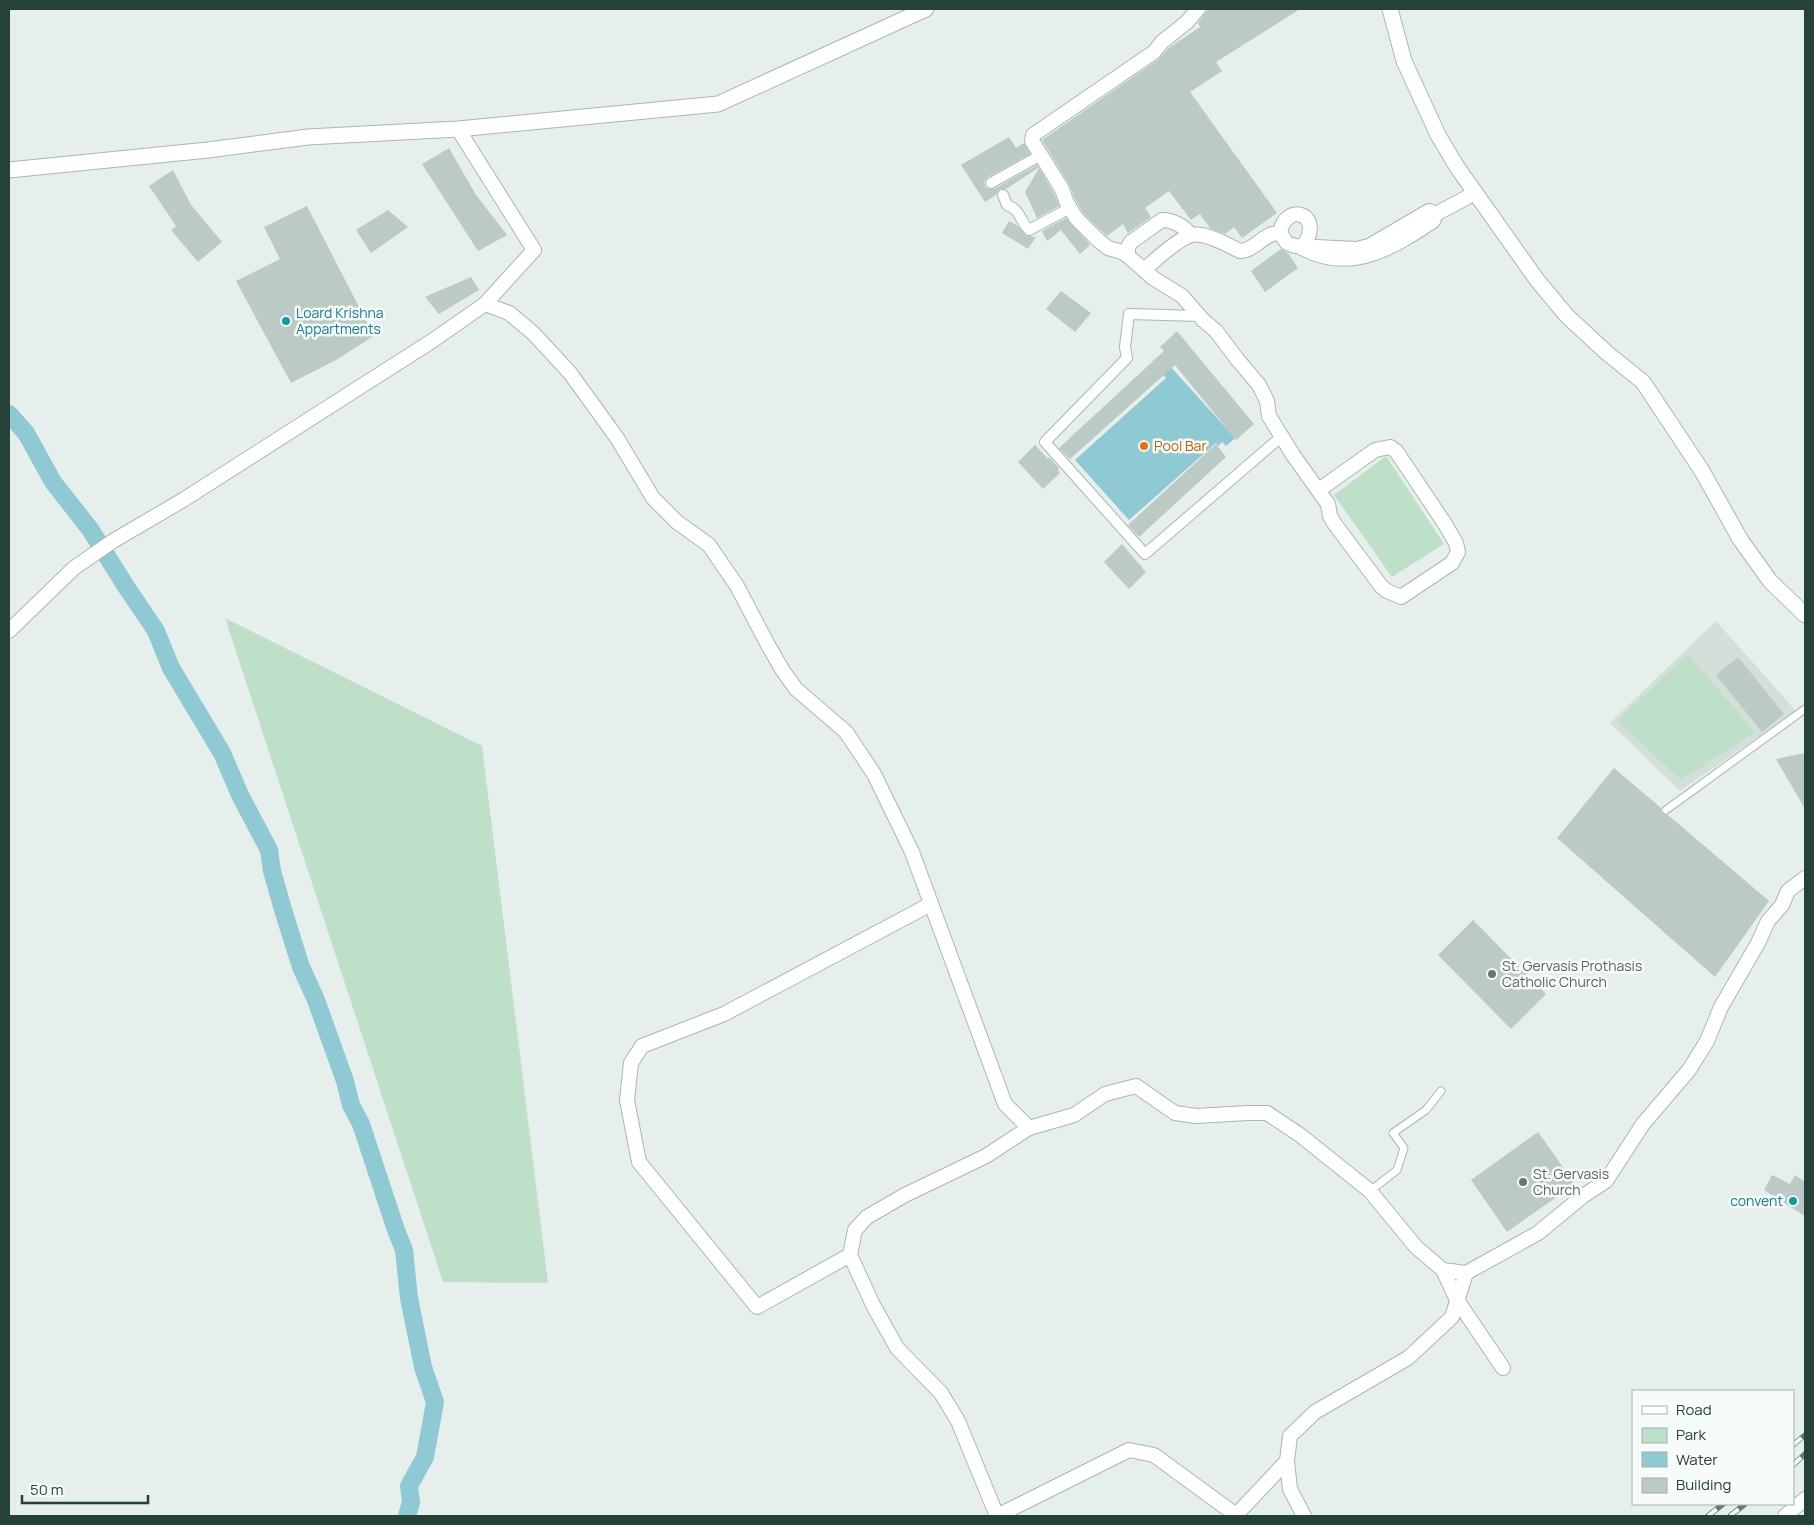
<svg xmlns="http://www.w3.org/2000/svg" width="1814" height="1525" viewBox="0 0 1814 1525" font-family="Manrope,sans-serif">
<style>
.built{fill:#d4dfda}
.green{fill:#bfe0c8}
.water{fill:#8ec9d4}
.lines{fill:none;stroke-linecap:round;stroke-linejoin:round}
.canal{stroke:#8ec9d4;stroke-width:18}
.building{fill:#bbcac4}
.service-casing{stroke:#a8b8b2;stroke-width:9}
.pedestrian-casing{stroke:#a8b8b2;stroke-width:12}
.minor-casing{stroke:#a8b8b2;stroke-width:16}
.tertiary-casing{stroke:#a8b8b2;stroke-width:17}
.secondary-casing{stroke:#a4bbb3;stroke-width:17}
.service{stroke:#fff;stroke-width:7}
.pedestrian{stroke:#fff;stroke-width:10}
.minor{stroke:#fff;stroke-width:14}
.tertiary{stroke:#fff;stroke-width:15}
.secondary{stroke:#fff;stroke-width:15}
.rail-casing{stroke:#5f7d75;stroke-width:5.5}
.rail{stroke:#f7fbf9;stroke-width:4;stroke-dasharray:11;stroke-linecap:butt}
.culture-dot{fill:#0f9aa8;stroke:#f7fbf9;stroke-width:2}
.food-dot{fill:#e8710a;stroke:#f7fbf9;stroke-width:2}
.worship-dot{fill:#6b7280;stroke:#f7fbf9;stroke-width:2}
.labels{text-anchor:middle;stroke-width:5;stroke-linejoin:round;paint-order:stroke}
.culture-label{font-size:14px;fill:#0d838f;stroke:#f7fbf9;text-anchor:start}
.food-label{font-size:14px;fill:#c56008;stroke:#f7fbf9;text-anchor:start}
.worship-label{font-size:14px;fill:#5b616d;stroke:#f7fbf9;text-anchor:start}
</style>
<rect width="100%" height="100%" fill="#e6efeb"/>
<polygon class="built" points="1716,621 1796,711 1680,791 1610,723"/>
<g class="green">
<polygon points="1386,456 1444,544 1392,577 1334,495"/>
<polygon points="225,618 482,746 548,1283 443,1282"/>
<polygon points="1688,654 1755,732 1681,780 1617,721"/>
</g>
<polygon class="water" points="1160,355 1235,438 1226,446 1222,442 1218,446 1216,443 1129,520 1075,460 1166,378 1152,362"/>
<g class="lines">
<polyline class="canal" points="9,414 26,433 53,482 90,529 125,585 156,631 171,668 222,753 240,795 269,850 272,871 284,913 301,967 316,1000 345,1081 351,1105 361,1124 396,1230 404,1250 409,1298 423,1367 435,1402 425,1457 409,1486 411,1502 407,1516"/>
</g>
<g class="building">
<polygon points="1208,9 1300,9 1216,62 1222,71 1190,92 1277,213 1242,238 1234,227 1225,234 1210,228 1200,214 1191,220 1169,191 1145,208 1151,217 1128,233 1123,224 1107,236 1083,213 1074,197 1069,184 1042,140 1159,59 1170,47 1200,27 1198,23"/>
<polygon points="1009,137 1016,148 1024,143 1030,154 988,177 984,182 985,187 988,189 994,189 1037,165 1038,168 1006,189 1000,189 996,195 985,202 961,165"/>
<polygon points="449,148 476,195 507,235 478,251 422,164"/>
<polygon points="1039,168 1054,193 1059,206 1037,218 1025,192"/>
<polygon points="173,170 191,205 222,242 198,262 171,230 176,226 149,186"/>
<polygon points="307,206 374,336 336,360 291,383 236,281 280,259 264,227"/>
<polygon points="388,210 408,227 371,253 356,230"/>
<polygon points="1066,218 1090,245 1080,254 1061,230 1047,241 1042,231"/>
<polygon points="1009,221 1018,226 1026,236 1036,237 1028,249 1002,233"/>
<polygon points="1281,249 1288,253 1298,268 1265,292 1251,271"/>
<polygon points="471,277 479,290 439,314 425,297"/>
<polygon points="1061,291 1091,313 1075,332 1046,309"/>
<polygon points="1177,331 1254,424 1236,440 1175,365 1070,459 1059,448 1164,351 1160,347"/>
<polygon points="1216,444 1226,457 1139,537 1128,525"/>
<polygon points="1035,445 1048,459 1049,457 1059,468 1058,470 1060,473 1043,489 1018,462"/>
<polygon points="1122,544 1146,572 1129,589 1104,562"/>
<polygon points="1738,657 1784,714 1762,732 1716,675"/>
<polygon points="1805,753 1805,809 1776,759"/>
<polygon points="1614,768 1661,808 1662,813 1668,815 1769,901 1715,977 1557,838"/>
<polygon points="1473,920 1546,994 1511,1029 1438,955"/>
<polygon points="1538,1132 1575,1184 1507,1232 1471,1180"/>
<polygon points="1772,1175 1790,1184 1795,1175 1805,1182 1805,1216 1764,1190"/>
</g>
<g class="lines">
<defs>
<g id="service">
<polyline points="1666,810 1805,709"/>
<polyline points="1370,1191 1397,1170 1404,1148 1393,1133 1426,1110 1441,1091"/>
</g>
<g id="pedestrian">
<polyline points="991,183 1041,155"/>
<path d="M1003 195 1007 205C1022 211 1019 220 1029 230L1070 208"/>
<polyline points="1200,316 1129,314 1125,347 1127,358 1045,442 1145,554 1282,436"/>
</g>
<g id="minor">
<path d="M1280 233C1285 201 1327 213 1302 248"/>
<path d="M1304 249C1352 274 1394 247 1433 221L1436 214 1475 193"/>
<polyline points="1128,256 1122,252 1108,248 1098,240 1076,218 1066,201 1062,189 1032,141 1033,135 1154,52 1162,42 1187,22 1198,9"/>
<path d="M1144 270 1128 256V247L1131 242 1162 220C1173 220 1184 226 1191 235"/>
<polyline points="485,304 509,313 533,333 570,373 617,438 653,498 677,522 709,545 737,586 768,645 783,671 796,689 846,732 874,774 912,852 1005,1104 1029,1128 1074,1115 1105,1094 1136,1086 1175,1113 1196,1116 1248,1113 1267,1113 1300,1135 1370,1191 1416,1247 1443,1270 1466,1273 1538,1233 1583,1196 1606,1181 1643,1124 1689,1070 1707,1041 1721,1007 1758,943 1768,921 1782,905 1788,891 1805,878"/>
<path d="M1319 490 1375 450 1390 447 1396 451 1445 524 1456 543 1458 552 1452 563 1401 597 1387 591 1381 586 1334 523 1330 516 1328 504 1293 455 1269 416 1267 401 1259 385 1237 359 1216 331 1203 320 1182 296 1153 278 1144 270C1154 261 1180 237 1192 235 1205 232 1228 245 1240 251 1255 251 1264 232 1280 233L1287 243 1295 246 1356 249 1369 246 1429 211 1436 214"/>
<polyline points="9,631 74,568 113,541 183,500 432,341 485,304 534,250 458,129"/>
<polyline points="850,1255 757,1307 639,1162 627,1100 631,1063 642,1046 724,1014 931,904"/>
<polyline points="1443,1270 1457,1300 1503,1368"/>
<polyline points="997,1516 958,1421 941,1393 897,1348 873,1305 850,1255 855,1230 867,1217 905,1195 986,1156 1029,1128"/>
<polyline points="997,1516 1129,1450 1154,1455 1236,1515 1287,1461"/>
<polyline points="1304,1516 1290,1489 1287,1461 1290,1436 1315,1412 1408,1358 1452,1317 1466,1273"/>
<polyline points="1785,1516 1805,1499"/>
</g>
<polyline id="tertiary" points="9,170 208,150 308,137 458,129 718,104 926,9"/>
<polyline id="secondary" points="1390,9 1404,61 1438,135 1457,167 1537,280 1567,316 1607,353 1643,382 1702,471 1740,539 1770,581 1805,615"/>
</defs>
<use href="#service" class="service-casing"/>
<use href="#pedestrian" class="pedestrian-casing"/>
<use href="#minor" class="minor-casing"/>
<use href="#tertiary" class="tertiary-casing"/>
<use href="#secondary" class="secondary-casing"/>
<use href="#service" class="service"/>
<use href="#pedestrian" class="pedestrian"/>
<use href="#minor" class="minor"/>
<use href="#tertiary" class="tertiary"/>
<use href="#secondary" class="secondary"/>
<defs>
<g id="rail">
<polyline points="1793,1445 1805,1435"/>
<polyline points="1793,1465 1805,1454"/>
<polyline points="1708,1516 1723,1504"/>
<polyline points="1730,1516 1745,1504"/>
</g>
</defs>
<use href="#rail" class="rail-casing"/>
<use href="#rail" class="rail"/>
</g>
<g class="culture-dot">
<circle cx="286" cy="321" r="5"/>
<circle cx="1793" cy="1201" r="5"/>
</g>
<circle class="food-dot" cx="1144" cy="446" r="5"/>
<g class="worship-dot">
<circle cx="1492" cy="974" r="5"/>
<circle cx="1523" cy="1182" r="5"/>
</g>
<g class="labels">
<g class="culture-label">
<text x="296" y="318">Loard Krishna<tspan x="296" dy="16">Appartments</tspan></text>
<text x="1783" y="1206" text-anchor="end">convent</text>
</g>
<g class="food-label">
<text x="1154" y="451">Pool Bar</text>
</g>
<g class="worship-label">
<text x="1502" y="971">St. Gervasis Prothasis<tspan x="1502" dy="16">Catholic Church</tspan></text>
<text x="1533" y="1179">St. Gervasis<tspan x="1533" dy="16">Church</tspan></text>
</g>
</g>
<rect width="1814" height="1525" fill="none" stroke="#24423a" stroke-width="20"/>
<rect x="1632" y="1390" width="162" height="115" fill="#f7fbf9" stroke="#a3b1ad"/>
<rect x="1642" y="1406" width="25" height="8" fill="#ffffff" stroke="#a3b1ad"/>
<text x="1676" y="1415" font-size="15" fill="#24423a">Road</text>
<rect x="1642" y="1428" width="25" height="15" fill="#bfe0c8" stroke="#a3b1ad"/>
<text x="1676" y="1440" font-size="15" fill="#24423a">Park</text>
<rect x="1642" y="1452" width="25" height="15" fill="#8ec9d4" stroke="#a3b1ad"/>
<text x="1676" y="1465" font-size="15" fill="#24423a">Water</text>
<rect x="1642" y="1478" width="25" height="15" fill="#bbcac4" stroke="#a3b1ad"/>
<text x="1676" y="1490" font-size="15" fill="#24423a">Building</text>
<path d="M22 1495v8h126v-8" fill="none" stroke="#24423a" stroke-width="2.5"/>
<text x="30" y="1495" font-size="15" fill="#24423a" stroke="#f7fbf9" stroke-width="4" paint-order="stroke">50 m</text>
</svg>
